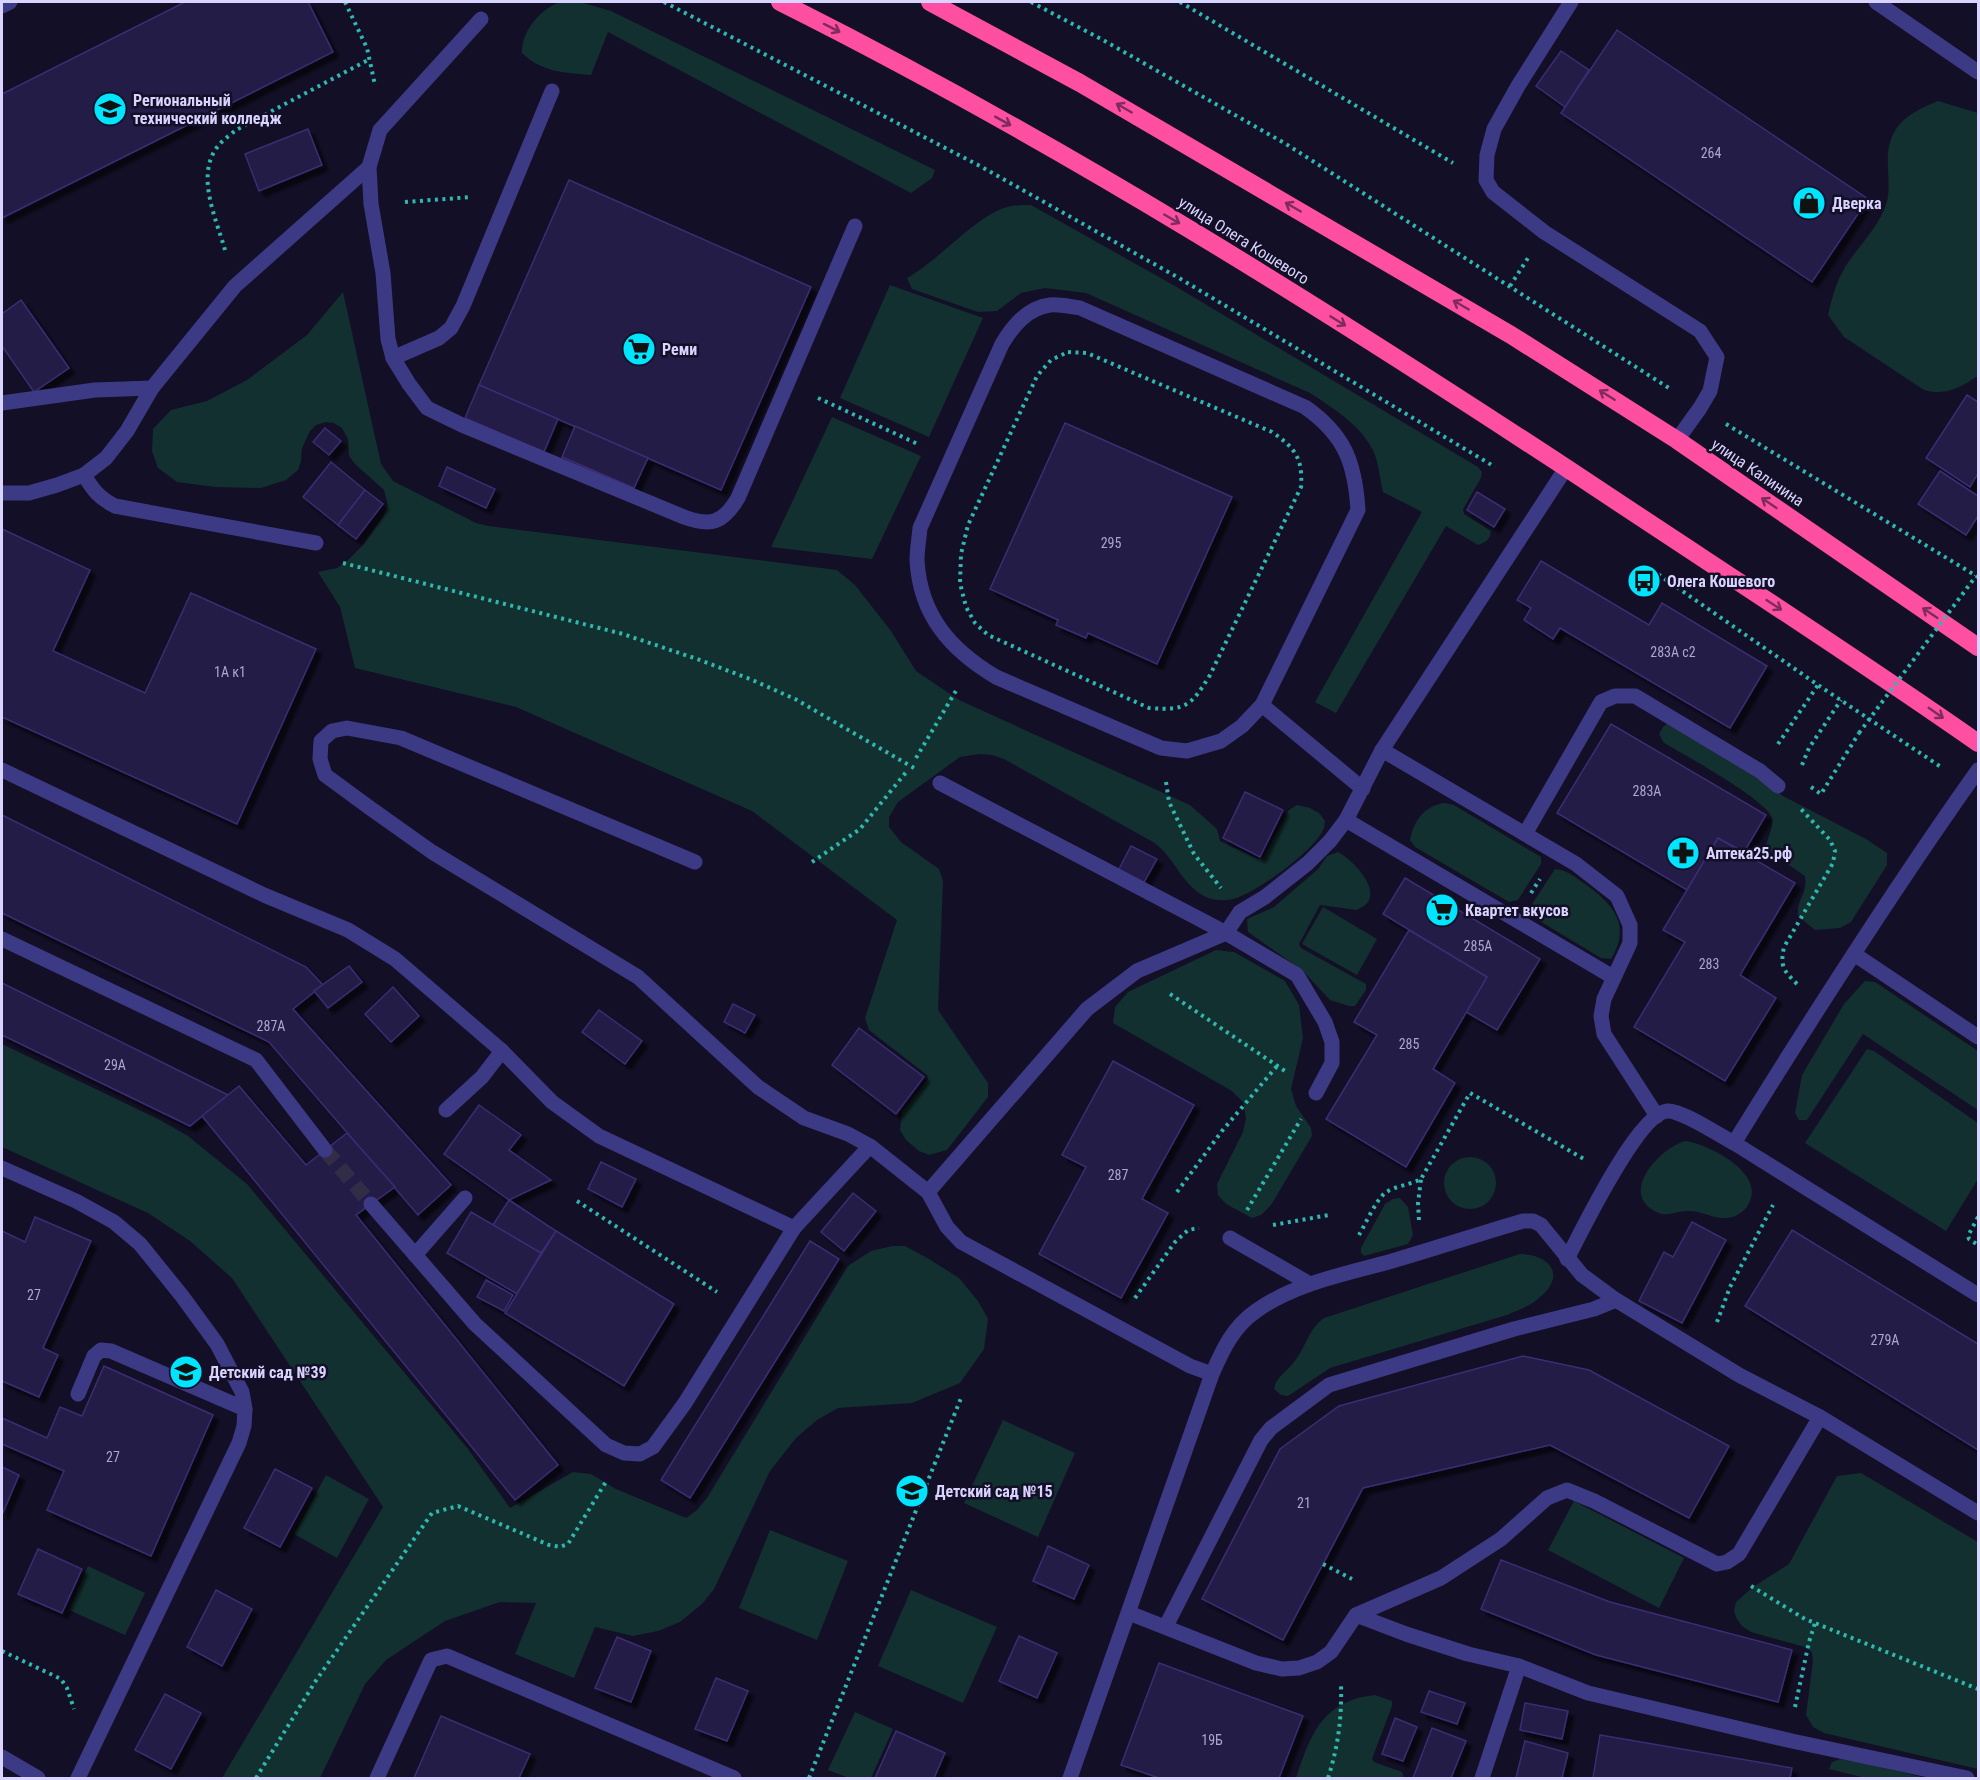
<svg xmlns="http://www.w3.org/2000/svg" width="1980" height="1780" viewBox="0 0 1980 1780" font-family="'Roboto Condensed',sans-serif">
<style>
.green{fill:#12302f}
.building{fill:#241b47;stroke:#3b2d73;stroke-width:1.5;filter:url(#shadow)}
.lines{fill:none;stroke-linecap:round;stroke-linejoin:round}
.minor-tunnel{stroke:#312d47;stroke-width:15;stroke-dasharray:15 8;stroke-linecap:butt}
.path{stroke:#2fb8b0;stroke-width:4;stroke-dasharray:3 4.5;stroke-linecap:butt}
.minor{stroke:#3d3a85;stroke-width:15}
.highway{stroke:#ff4fa3;stroke-width:18}
.path-bridge{stroke:#2fb8b0;stroke-width:4;stroke-dasharray:3 4.5;stroke-linecap:butt}
.oneway{stroke:#7d2c5e}
.labels{text-anchor:middle;stroke-width:5;stroke-linejoin:round;paint-order:stroke}
.number-label{font-size:14px;fill:#aca6d1}
.poi-label{font-size:16px;font-weight:bold;fill:#d9d4ff;stroke:#130f26;text-anchor:start}
.street-label{font-size:16px;fill:#d9d4ff;stroke:#130f26}
</style>
<defs>
<filter id="shadow"><feDropShadow dx="5.5" dy="5.5" stdDeviation="1.5" flood-color="#0009"/></filter>
</defs>
<rect width="100%" height="100%" fill="#130f26"/>
<g class="green">
<path d="M560 2H580L611 11 935 170 932 178 911 193 608 32 591 75C565 73 541 72 522 53 521 32 540 9 560 2Z"/>
<path d="M1938 101 1978 113V377H1976C1960 388 1944 396 1924 390L1844 337 1828 315C1832 299 1835 285 1843 271 1856 247 1880 228 1887 201 1892 181 1883 156 1892 137 1900 117 1919 109 1938 101Z"/>
<path d="M1031 205 1175 286 1478 467 1482 472 1481 478 1463 509 1464 514 1491 531C1490 540 1486 542 1478 545L1446 526 1336 713 1315 702 1422 512 1383 492C1380 480 1379 466 1375 455 1364 427 1334 409 1310 393L1086 293 1045 288 1021 293 997 311 978 312 912 289 907 278C940 260 975 216 1007 207 1015 205 1023 205 1031 205Z"/>
<polygon points="890,285 983,318 929,437 840,398"/>
<path d="M343 292 381 464 393 481 476 523 488 526 837 570 855 585 891 631 916 671 959 700 1190 805 1217 829 1220 841 1258 859 1263 858 1289 810 1297 805 1310 808 1319 813 1325 821C1324 824 1325 827 1323 830 1314 851 1255 894 1233 899 1224 901 1215 901 1206 897 1181 885 1175 857 1153 842L1004 759 992 755 980 754 960 757 898 802 889 817V827L901 842 939 869 943 881 938 1010 988 1083V1097L947 1150 929 1155 919 1151 906 1140 900 1130 902 1112 928 1079 927 1075 869 1030 865 1018 897 920 752 811 516 707 355 668 340 607 318 572 337 568 346 562 363 545 383 517 388 505 384 490 355 464 349 456 348 439 342 428 334 423 326 422 316 425 310 431 302 448 301 461 298 470 286 480 261 488 215 487 177 482 158 468 152 451 153 429 171 410 207 401 247 380 307 335Z"/>
<polygon points="832,417 921,456 872,559 771,547"/>
<path d="M1668 723 1752 772 1783 796 1866 839 1887 853V865L1851 922 1840 928 1815 930 1798 916C1796 898 1808 896 1805 876L1770 852 1766 845C1768 837 1774 825 1772 818 1767 800 1683 754 1664 743L1659 734 1663 727Z"/>
<path d="M1445 803 1454 805 1541 857V864L1518 900 1509 902 1415 847 1410 840C1413 821 1425 805 1445 803Z"/>
<path d="M1338 852C1350 858 1374 882 1370 897 1369 904 1362 907 1357 910L1320 905 1299 944 1301 948 1366 984V990L1355 1006H1349L1330 1000 1303 971 1248 932 1247 919 1274 907 1318 869 1327 856Z"/>
<path d="M1555 869C1567 870 1575 877 1585 884 1613 904 1632 925 1611 959L1601 958 1538 920 1534 916 1532 904Z"/>
<polygon points="1323,907 1377,939 1357,975 1302,944"/>
<polygon points="1216,950 1234,952 1285,981 1299,1005 1303,1038 1291,1089 1296,1106 1311,1128 1312,1136 1271,1205 1261,1215 1252,1218 1226,1204 1218,1195 1217,1184 1243,1132 1246,1118 1243,1102 1232,1091 1113,1023 1115,1007 1128,992"/>
<polygon points="1865,981 1875,982 1978,1051 1978,1110 1863,1034 1807,1120 1799,1120 1795,1113 1802,1075 1844,1004"/>
<polygon points="2,1044 160,1120 188,1136 247,1184 468,1449 510,1508 573,1472 591,1474 616,1489 686,1518 697,1510 707,1498 848,1266 871,1251 892,1246 905,1246 929,1259 959,1278 978,1301 988,1319 984,1349 960,1383 912,1403 838,1408 817,1420 796,1438 770,1471 714,1589 702,1604 680,1622 658,1631 633,1636 595,1627 574,1678 515,1654 536,1603 500,1602 445,1621 386,1660 365,1684 320,1778 222,1778 383,1507 232,1278 190,1241 148,1213 2,1147"/>
<polygon points="1867,1049 1874,1051 1978,1123 1978,1179 1946,1231 1805,1143"/>
<path d="M1686 1141C1711 1145 1771 1176 1746 1208 1741 1214 1733 1218 1726 1218 1713 1219 1702 1211 1689 1211 1673 1211 1665 1220 1650 1208 1623 1187 1663 1146 1686 1141Z"/>
<circle cx="1470" cy="1183" r="26"/>
<polygon points="1400,1198 1408,1207 1413,1235 1408,1244 1364,1256 1361,1253 1361,1248 1385,1204 1393,1199"/>
<path d="M1520 1254C1549 1254 1567 1275 1540 1297 1531 1306 1518 1310 1507 1315L1330 1368 1288 1396 1281 1395 1274 1389C1276 1376 1287 1372 1294 1362 1306 1348 1308 1329 1324 1318Z"/>
<polygon points="1003,1420 1075,1453 1038,1537 964,1503"/>
<polygon points="1861,1473 1978,1542 1978,1769 1824,1733 1813,1727 1806,1715 1813,1661 1812,1653 1808,1648 1751,1632 1742,1626 1737,1619 1734,1611 1736,1602 1753,1587 1789,1564 1837,1476"/>
<polygon points="326,1475 369,1499 337,1558 294,1534"/>
<polygon points="1574,1501 1684,1558 1659,1608 1548,1550"/>
<polygon points="770,1530 848,1561 817,1640 739,1608"/>
<polygon points="88,1566 145,1593 125,1635 69,1610"/>
<polygon points="911,1590 997,1627 963,1703 878,1666"/>
<path d="M1375 1695 1392 1701V1706L1372 1759 1374 1762 1402 1772 1404 1778H1296C1307 1746 1316 1713 1352 1700 1359 1697 1368 1696 1375 1695Z"/>
<polygon points="855,1712 893,1729 871,1778 849,1778 828,1770"/>
<polygon points="1840,1759 1859,1762 1926,1778 1865,1778 1829,1769 1832,1762"/>
</g>
<g class="building">
<polygon points="185,2 308,2 333,52 2,218 2,94"/>
<polygon points="1617,30 1868,199 1812,282 1561,113"/>
<polygon points="1561,51 1589,70 1565,107 1536,86"/>
<polygon points="308,129 322,165 259,191 245,154"/>
<polygon points="569,180 811,287 721,490 479,385"/>
<polygon points="21,300 69,368 34,392 2,346 2,314"/>
<polygon points="479,385 558,419 544,452 465,418"/>
<polygon points="1967,395 1978,402 1978,473 1970,487 1926,458"/>
<polygon points="1065,423 1232,497 1157,664 1088,633 1086,638 1056,625 1058,620 990,589"/>
<polygon points="575,426 648,458 634,488 562,457"/>
<polygon points="325,428 341,441 329,455 313,442"/>
<polygon points="331,462 365,490 338,525 303,497"/>
<polygon points="447,467 495,489 486,508 439,486"/>
<polygon points="1940,471 1978,496 1978,516 1966,535 1918,504"/>
<polygon points="365,490 383,504 356,539 338,525"/>
<polygon points="1477,492 1505,509 1494,527 1467,510"/>
<polygon points="2,529 90,570 53,651 145,693 191,593 316,649 237,824 2,717"/>
<polygon points="1541,561 1649,625 1662,603 1767,666 1730,728 1560,628 1553,639 1524,620 1531,608 1517,600"/>
<polygon points="1611,724 1766,815 1744,852 1718,838 1687,890 1557,813"/>
<polygon points="1245,792 1283,810 1260,857 1223,838"/>
<polygon points="2,815 306,967 323,985 293,1009 451,1185 418,1215 269,1042 2,913"/>
<polygon points="1718,838 1795,883 1740,975 1776,998 1725,1081 1634,1027 1685,942 1663,930"/>
<polygon points="1131,846 1157,859 1143,884 1118,871"/>
<polygon points="1405,878 1540,959 1497,1030 1466,1012 1487,977 1383,914"/>
<polygon points="1409,930 1487,977 1433,1069 1455,1083 1406,1167 1326,1119 1377,1035 1354,1022"/>
<polygon points="349,966 362,982 328,1008 314,991"/>
<polygon points="2,983 228,1095 190,1126 2,1035"/>
<polygon points="393,987 419,1016 391,1042 365,1014"/>
<polygon points="733,1004 755,1015 745,1033 724,1022"/>
<polygon points="599,1010 642,1041 625,1064 582,1032"/>
<polygon points="859,1028 924,1077 896,1114 832,1065"/>
<polygon points="1113,1061 1194,1105 1142,1199 1168,1213 1121,1298 1039,1254 1086,1167 1062,1155"/>
<polygon points="239,1086 306,1165 347,1133 395,1187 356,1215 558,1465 515,1500 202,1116"/>
<polygon points="479,1105 521,1135 509,1150 551,1180 509,1200 444,1154"/>
<polygon points="601,1162 636,1179 622,1207 588,1189"/>
<polygon points="853,1193 876,1211 844,1251 821,1232"/>
<polygon points="509,1200 556,1231 541,1253 493,1225"/>
<polygon points="471,1212 541,1253 517,1294 447,1253"/>
<polygon points="35,1217 91,1241 43,1348 58,1355 39,1397 2,1381 2,1231 25,1242"/>
<polygon points="1692,1222 1726,1240 1682,1323 1639,1301 1664,1252 1673,1257"/>
<polygon points="1792,1230 1978,1344 1978,1450 1745,1306"/>
<polygon points="556,1231 674,1304 624,1386 505,1313"/>
<polygon points="810,1241 839,1259 690,1498 661,1480"/>
<polygon points="486,1280 513,1295 504,1311 477,1297"/>
<polygon points="1523,1356 1589,1370 1729,1446 1689,1518 1550,1445 1363,1488 1283,1640 1202,1599 1280,1449 1339,1406"/>
<polygon points="104,1366 213,1415 151,1556 47,1510 64,1471 2,1444 2,1418 47,1438 60,1407 82,1416"/>
<polygon points="2,1467 19,1475 2,1515"/>
<polygon points="275,1469 312,1488 280,1547 244,1528"/>
<polygon points="1048,1546 1089,1565 1074,1599 1033,1581"/>
<polygon points="38,1549 82,1569 62,1613 18,1594"/>
<polygon points="1501,1560 1610,1602 1792,1650 1778,1702 1596,1655 1481,1609"/>
<polygon points="216,1590 252,1609 222,1666 187,1647"/>
<polygon points="1019,1636 1057,1653 1037,1698 999,1681"/>
<polygon points="617,1637 651,1651 631,1702 595,1688"/>
<polygon points="1159,1663 1303,1716 1279,1778 1159,1778 1121,1765"/>
<polygon points="716,1678 748,1691 727,1741 695,1729"/>
<polygon points="1429,1691 1465,1703 1457,1724 1421,1712"/>
<polygon points="165,1694 201,1713 171,1769 135,1750"/>
<polygon points="1525,1703 1568,1711 1562,1739 1520,1730"/>
<polygon points="441,1716 530,1754 519,1778 414,1778"/>
<polygon points="1395,1718 1417,1727 1403,1761 1382,1754"/>
<polygon points="1432,1728 1466,1741 1451,1778 1413,1778"/>
<polygon points="896,1731 945,1753 934,1778 875,1778"/>
<polygon points="1600,1735 1792,1768 1790,1778 1593,1778"/>
<polygon points="1525,1741 1568,1753 1562,1778 1516,1778"/>
</g>
<g class="lines">
<polyline class="minor-tunnel" points="325,1150 371,1204"/>
<g class="path">
<polyline points="345,2 367,48 375,85"/>
<polyline points="664,2 980,166 1179,278 1495,467"/>
<polyline points="1031,2 1103,40 1286,144 1672,390"/>
<polyline points="1180,2 1453,163"/>
<polyline points="405,202 472,197"/>
<path d="M225 250C216 218 195 175 218 146 223 140 230 135 236 130L370 59"/>
<polyline points="1510,286 1528,258"/>
<path d="M1068 352 1087 353 1272 432C1295 448 1303 458 1301 487L1210 675C1191 706 1186 711 1149 708L988 635 975 623 966 607 960 583 961 554 968 525 1037 376 1051 360Z"/>
<polyline points="818,398 920,445"/>
<polyline points="1726,424 1978,577"/>
<polyline points="343,563 623,634 697,659 750,679 795,699 914,768"/>
<polyline points="1652,570 1818,685 1941,767"/>
<polyline points="1778,744 1818,685"/>
<polyline points="916,758 957,689"/>
<polyline points="1802,765 1809,748 1841,700"/>
<polyline points="1166,782 1169,802 1194,854 1221,888"/>
<polyline points="1811,787 1821,794 1859,733"/>
<polyline points="812,862 860,829 907,771"/>
<polyline points="1531,893 1540,879"/>
<path d="M1797 984C1783 970 1780 966 1784 947L1833 863 1835 851 1830 840 1800 808"/>
<polyline points="1170,994 1288,1073"/>
<polyline points="1177,1192 1222,1131 1277,1066"/>
<polyline points="577,1201 717,1292"/>
<polyline points="1247,1210 1301,1119"/>
<polyline points="1978,1217 1968,1236 1969,1239 1978,1245"/>
<polyline points="1419,1220 1418,1203 1421,1179"/>
<polyline points="1273,1225 1329,1215"/>
<path d="M1359 1235C1365 1225 1376 1200 1385 1193 1394 1186 1410 1185 1421 1179L1470 1093 1584 1159"/>
<polyline points="1135,1298 1175,1242 1188,1230 1199,1228"/>
<polyline points="1717,1322 1730,1287 1773,1205"/>
<polyline points="1323,1564 1352,1579"/>
<polyline points="1751,1586 1805,1619 1978,1689"/>
<polyline points="2,1651 61,1679 67,1688 74,1709"/>
<polyline points="1795,1707 1809,1642 1815,1623"/>
<polyline points="256,1778 315,1682 432,1513 458,1506 549,1545 560,1547 568,1544 607,1480"/>
<polyline points="809,1778 961,1398"/>
<path d="M1328 1778C1338 1747 1342 1718 1341 1685"/>
</g>
<g class="minor">
<polyline points="1571,2 1518,86 1494,129 1487,155 1486,180 1493,192 1544,232 1700,331 1717,357 1710,391 1700,408 1677,440"/>
<polyline points="1876,2 1978,72"/>
<polyline points="2,6 10,2"/>
<path d="M481 19 380 130 369 167 371 204 383 273 388 339 393 358 409 384 427 408 462 425 684 517C711 527 723 523 738 498L855 226"/>
<polyline points="393,358 439,338 451,328 463,306 552,91"/>
<polyline points="2,403 95,390 152,388"/>
<path d="M84 475C93 490 99 498 115 506L316 543"/>
<polyline points="2,493 29,493 57,485 84,475 106,458 127,431 152,388 235,286 369,167"/>
<path d="M1262 705 1242 726 1221 741 1187 751 1161 748 996 677C951 650 920 616 917 560 917 550 919 539 920 528L1002 344C1013 326 1027 308 1050 305 1060 304 1071 307 1080 308L1305 407C1345 435 1355 463 1358 510L1262 705 1363 789"/>
<polyline points="1382,750 1576,864 1617,896 1630,925 1630,943 1604,999 1601,1016 1604,1034 1657,1116"/>
<polyline points="2,770 264,895 348,930 395,959 502,1051 552,1102 599,1136 794,1228"/>
<polyline points="940,783 1226,933 1297,975 1325,1022 1332,1042 1332,1063 1316,1093"/>
<polyline points="1346,820 1613,977"/>
<polyline points="1525,834 1601,702 1615,696 1635,696 1760,771 1778,786"/>
<polyline points="695,862 401,738 347,728 332,731 321,741 320,759 325,775 370,808 432,852 638,977 758,1087 804,1118 848,1134 870,1146"/>
<polyline points="2,939 256,1060 325,1150"/>
<polyline points="1854,954 1978,1037"/>
<polyline points="446,1110 482,1077 502,1051"/>
<polyline points="1734,1143 1978,1295"/>
<polyline points="2,1168 76,1201 114,1222 140,1244 182,1296 217,1344 242,1392 245,1409 244,1426 239,1443 78,1778"/>
<polyline points="928,1192 1087,1009 1137,971 1226,933 1240,912 1265,897 1308,863 1330,841 1346,820 1382,750 1566,468"/>
<polyline points="371,1204 475,1324 606,1445 624,1453 640,1454 653,1447 685,1403 794,1228 870,1146 928,1192 947,1227 961,1242 1190,1366 1212,1374"/>
<polyline points="1230,1238 1310,1284"/>
<polyline points="415,1255 465,1198"/>
<path d="M1567 1259C1581 1232 1638 1114 1667 1111 1682 1110 1720 1136 1734 1143 1812 1017 1892 891 1978 770"/>
<polyline points="78,1394 94,1356 101,1350 111,1351 245,1409"/>
<polyline points="1129,1613 1256,1663 1282,1669 1299,1668 1317,1662 1331,1652 1356,1615 1441,1578 1501,1539 1547,1498 1567,1490 1594,1501 1717,1564 1727,1562 1739,1554 1820,1417"/>
<polyline points="1356,1615 1406,1634 1468,1654 1519,1666 1588,1693 1792,1741 1967,1778"/>
<polyline points="1166,1626 1261,1440 1271,1428 1329,1385 1514,1329 1594,1309 1616,1300"/>
<polyline points="2,1757 38,1778"/>
<polyline points="377,1778 431,1660 447,1656 734,1778"/>
<path d="M1070 1778 1212 1374C1223 1349 1233 1327 1256 1311 1295 1283 1346 1274 1392 1261 1436 1248 1479 1234 1523 1221H1533L1541 1225 1582 1275 1616 1300 1739 1375 1820 1417 1978 1513"/>
<polyline points="1482,1778 1519,1666"/>
</g>
<g class="highway">
<path d="M780 2C1058 141 1323 308 1583 479 1715 567 1848 652 1978 743"/>
<polyline points="930,2 1080,83 1511,335 1677,440 1978,647"/>
</g>
<polyline class="path-bridge" points="1859,733 1976,576"/>
</g>
<defs><path id="oneway-shaft" d="M-6 0H5M1.5-3L5.5 0L1.5 3" fill="none" stroke-width="1.6" stroke-linecap="round" stroke-linejoin="round" transform="scale(1.5)"/></defs>
<g class="oneway">
<use href="#oneway-shaft" transform="translate(832 28) rotate(27)"/>
<use href="#oneway-shaft" transform="translate(1124 108) rotate(-150)"/>
<use href="#oneway-shaft" transform="translate(1003 121) rotate(29)"/>
<use href="#oneway-shaft" transform="translate(1293 207) rotate(-150)"/>
<use href="#oneway-shaft" transform="translate(1172 219) rotate(30)"/>
<use href="#oneway-shaft" transform="translate(1461 305) rotate(-150)"/>
<use href="#oneway-shaft" transform="translate(1338 321) rotate(32)"/>
<use href="#oneway-shaft" transform="translate(1607 395) rotate(-148)"/>
<use href="#oneway-shaft" transform="translate(1769 503) rotate(-146)"/>
<use href="#oneway-shaft" transform="translate(1774 605) rotate(33)"/>
<use href="#oneway-shaft" transform="translate(1930 613) rotate(-146)"/>
<use href="#oneway-shaft" transform="translate(1936 713) rotate(35)"/>
</g>
<defs>
<symbol id="university-disc" viewBox="-11 -11 22 22"><circle r="9.5" fill="#00e5ff" stroke="#130f26"/><path d="M0-5L7-2L0 1L-7-2ZM-4 1L0 2.5L4 1V4Q0 6-4 4Z" fill="#111"/></symbol>
<symbol id="shop-disc" viewBox="-11 -11 22 22"><circle r="9.5" fill="#00e5ff" stroke="#130f26"/><path d="M-5-2.5h2.3a2.7 3.5 0 0 1 5.4 0H5L5.5 6h-11ZM-1.5-2.5h3a1.5 2.3 0 0 0-3 0Z" fill="#111"/></symbol>
<symbol id="supermarket-disc" viewBox="-11 -11 22 22"><circle r="9.5" fill="#00e5ff" stroke="#130f26"/><path d="M-6-5.5h2.5l.6 2H6L4.5 2H-2.5L-4.4-4H-6ZM-1.5 3.2a1.3 1.3 0 1 0 .1 0ZM3 3.2a1.3 1.3 0 1 0 .1 0Z" fill="#111"/></symbol>
<symbol id="bus-disc" viewBox="-11 -11 22 22"><circle r="9.5" fill="#00e5ff" stroke="#130f26"/><path d="M-5-6H5V4H4V6H2V4H-2V6H-4V4H-5ZM-3.5-4V0h7V-4ZM-3.5 1.2v1.5H-2V1.2ZM2 1.2v1.5H3.5V1.2Z" fill="#111"/></symbol>
<symbol id="pharmacy-disc" viewBox="-11 -11 22 22"><circle r="9.5" fill="#00e5ff" stroke="#130f26"/><path d="M-2-6h4v4h4v4h-4v4h-4v-4h-4v-4h4Z" fill="#111"/></symbol>
<symbol id="school-disc" viewBox="-11 -11 22 22"><circle r="9.5" fill="#00e5ff" stroke="#130f26"/><path d="M0-5L7-2L0 1L-7-2ZM-4 1L0 2.5L4 1V4Q0 6-4 4Z" fill="#111"/></symbol>
</defs>
<g fill-rule="evenodd">
<use href="#university-disc" x="91" y="90" width="38" height="38"/>
<use href="#shop-disc" x="1790" y="184" width="38" height="38"/>
<use href="#supermarket-disc" x="620" y="330" width="38" height="38"/>
<use href="#bus-disc" x="1625" y="562" width="38" height="38"/>
<use href="#pharmacy-disc" x="1664" y="834" width="38" height="38"/>
<use href="#supermarket-disc" x="1423" y="891" width="38" height="38"/>
<use href="#school-disc" x="167" y="1353" width="38" height="38"/>
<use href="#school-disc" x="893" y="1472" width="38" height="38"/>
</g>
<g class="labels">
<g class="number-label">
<text x="1711" y="158">264</text>
<text x="1111" y="548">295</text>
<text x="1673" y="657">283А с2</text>
<text x="230" y="677">1А к1</text>
<text x="1647" y="796">283А</text>
<text x="1478" y="951">285А</text>
<text x="1709" y="969">283</text>
<text x="271" y="1031">287А</text>
<text x="1409" y="1049">285</text>
<text x="115" y="1070">29А</text>
<text x="1118" y="1180">287</text>
<text x="34" y="1300">27</text>
<text x="1885" y="1345">279А</text>
<text x="113" y="1462">27</text>
<text x="1304" y="1508">21</text>
<text x="1212" y="1745">19Б</text>
</g>
<g class="poi-label">
<text x="133" y="106">Региональный<tspan x="133" dy="18">технический колледж</tspan></text>
<text x="1832" y="209">Дверка</text>
<text x="662" y="355">Реми</text>
<text x="1667" y="587">Олега Кошевого</text>
<text x="1706" y="859">Аптека25.рф</text>
<text x="1465" y="916">Квартет вкусов</text>
<text x="209" y="1378">Детский сад №39</text>
<text x="935" y="1497">Детский сад №15</text>
</g>
<g class="street-label">
<text transform="translate(1244 240) rotate(32)" y="6">улица Олега Кошевого</text>
<text transform="translate(1758 472) rotate(34)" y="6">улица Калинина</text>
</g>
</g>
<rect width="1980" height="1780" fill="none" stroke="#d9d4ff" stroke-width="6"/>
</svg>
